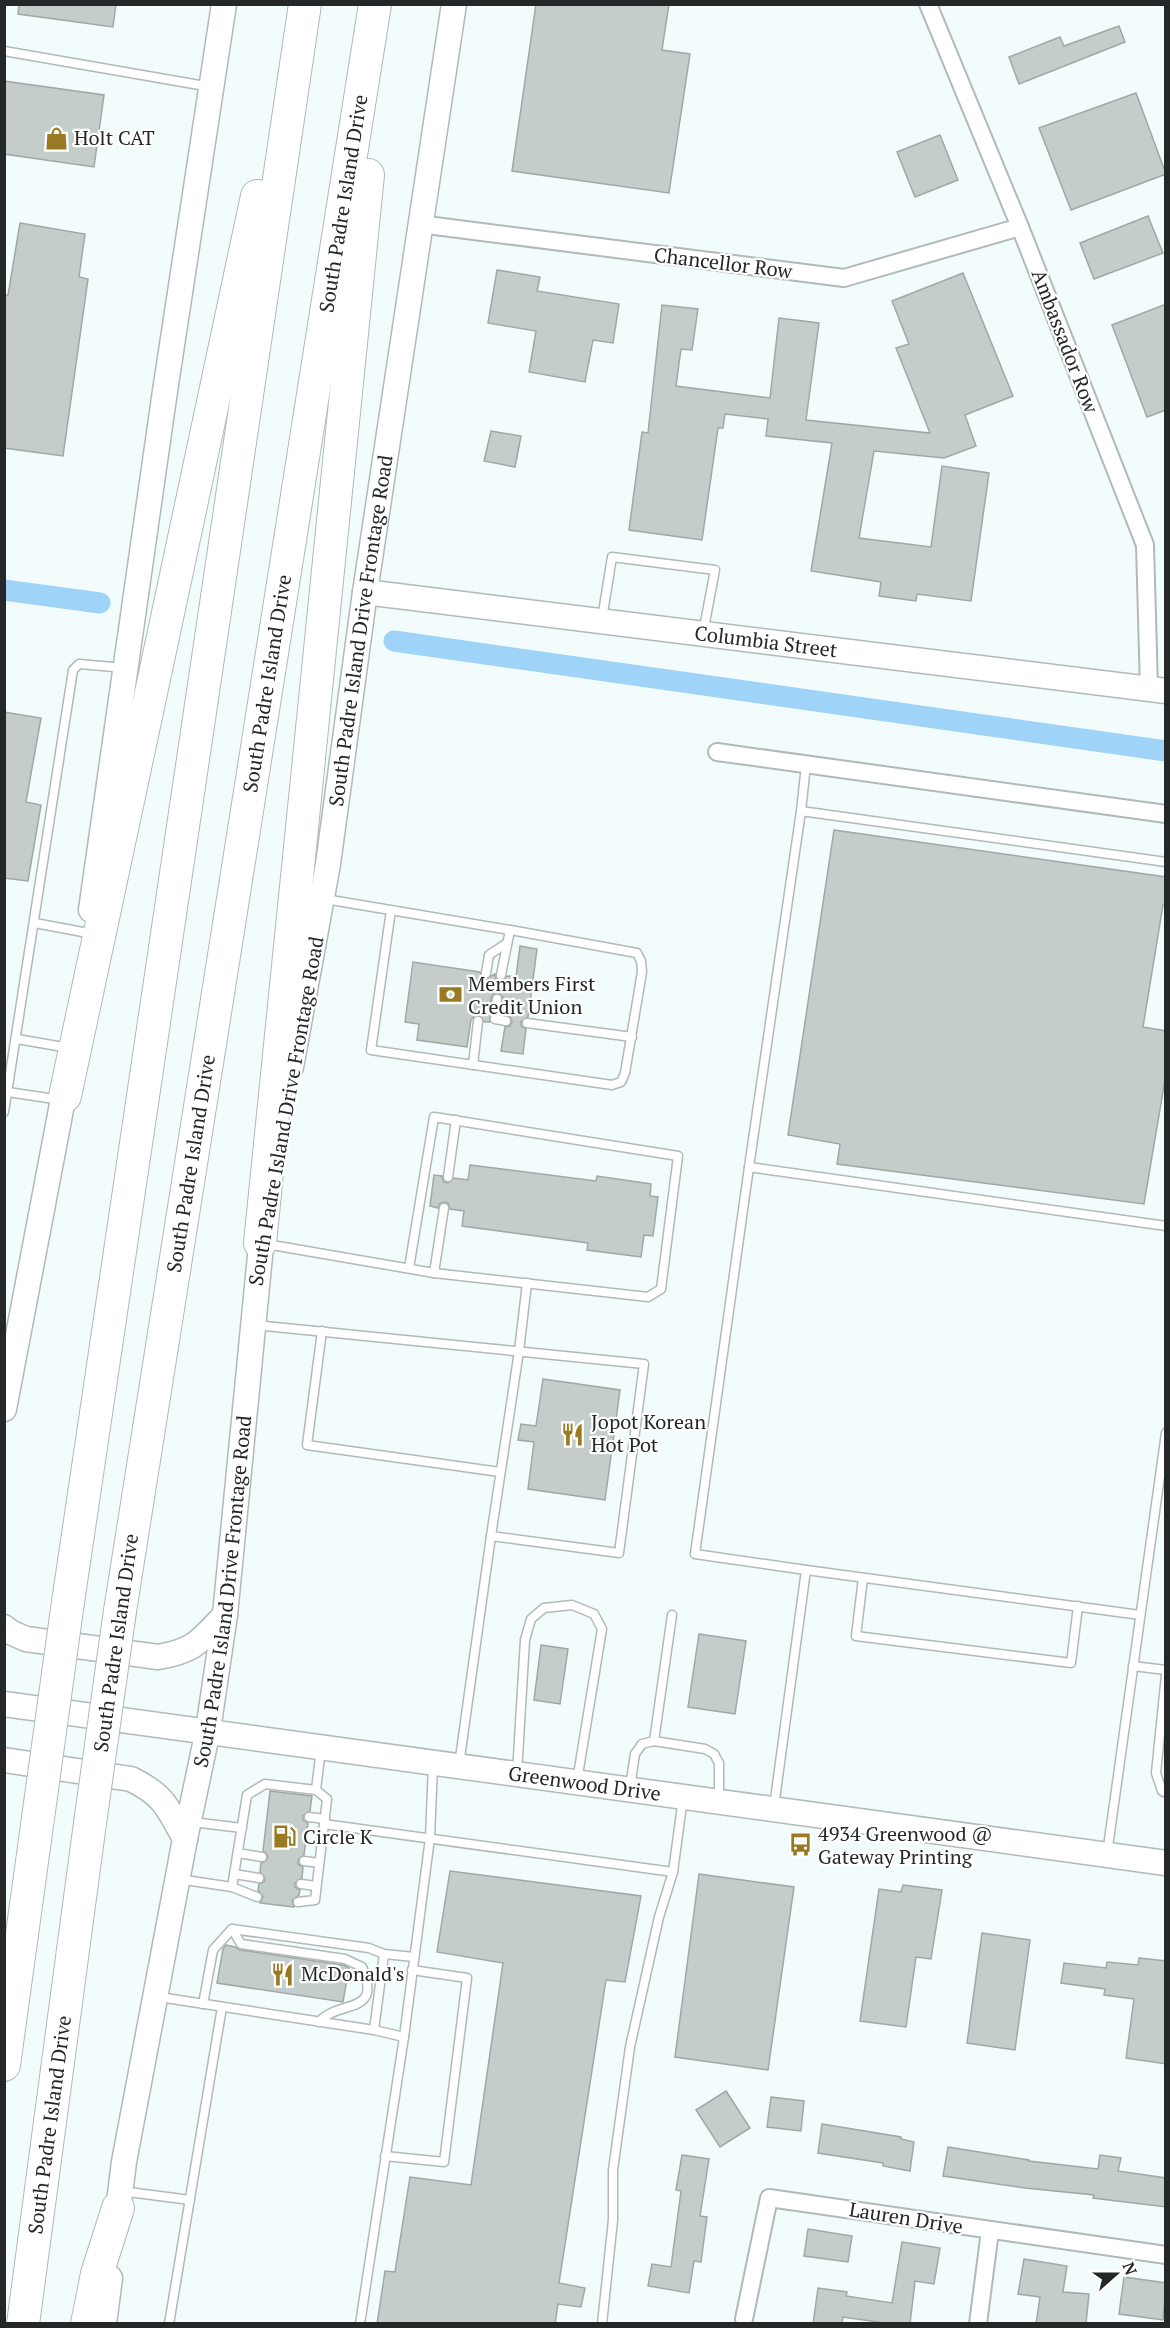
<svg xmlns="http://www.w3.org/2000/svg" width="1170" height="2328" viewBox="0 0 1170 2328" font-family="'PT Serif',serif">
<style>
.lines{fill:none;stroke-linecap:round;stroke-linejoin:round}
.canal{stroke:#9fd3f7;stroke-width:21}
.building{fill:#c5cdcb;stroke:#a0a8a5;stroke-width:1.5}
.lane-casing{stroke:#b1b9b9;stroke-width:11}
.street-casing{stroke:#b1b9b9;stroke-width:20}
.secondary-casing{stroke:#b1b9b9;stroke-width:27}
.highway-casing{stroke:#b1b9b9;stroke-width:34}
.lane{stroke:#fff;stroke-width:8}
.street{stroke:#fff;stroke-width:16}
.secondary{stroke:#fff;stroke-width:24}
.highway{stroke:#fff;stroke-width:32}
.highway-bridge-casing{stroke:#b1b9b9;stroke-width:34;stroke-linecap:butt}
.highway-bridge{stroke:#fff;stroke-width:32}
.labels{text-anchor:middle;stroke-width:4.5;stroke-linejoin:round;paint-order:stroke}
.poi-label{font-size:20px;fill:#252828;stroke:#fff;text-anchor:start}
.street-label{font-size:20px;fill:#252828;stroke:#fff}
</style>
<rect width="100%" height="100%" fill="#f3fcfc"/>
<g class="lines">
<g class="canal">
<polyline points="4,590 100,603"/>
<polyline points="394,641 1166,751"/>
</g>
</g>
<g class="building">
<polygon points="19,4 116,4 113,27 18,14"/>
<polygon points="536,4 669,4 662,50 690,54 669,193 512,171"/>
<polygon points="1119,26 1125,42 1019,84 1009,57 1060,37 1064,46"/>
<polygon points="4,81 104,95 94,167 4,154"/>
<polygon points="1136,93 1166,174 1071,210 1039,128"/>
<polygon points="940,135 958,180 915,197 897,152"/>
<polygon points="1148,216 1163,253 1094,279 1080,243"/>
<polygon points="20,223 85,234 79,277 88,279 63,456 4,448 4,295 8,295"/>
<polygon points="497,270 540,277 537,291 619,304 613,343 593,340 585,382 529,372 536,331 488,323"/>
<polygon points="963,273 1013,396 965,415 976,446 944,458 874,451 859,538 931,547 942,466 989,473 971,601 917,594 916,601 879,596 881,582 811,571 832,443 766,436 768,419 725,414 723,428 718,428 702,540 629,530 642,432 648,433 662,305 698,309 692,350 681,349 676,386 770,398 779,318 819,323 806,420 930,433 896,348 909,344 892,301"/>
<polygon points="1166,304 1166,410 1147,417 1112,325"/>
<polygon points="491,431 521,436 515,467 484,461"/>
<polygon points="4,712 41,718 26,802 41,805 28,881 4,878"/>
<polygon points="834,830 1166,877 1166,905 1163,905 1143,1027 1166,1031 1166,1074 1144,1204 837,1164 840,1144 788,1135"/>
<polygon points="520,946 537,949 528,1017 521,1022 521,1026 526,1029 523,1054 501,1051 505,1027 510,1026 512,1022 510,1016 502,1014 503,997 498,993 494,993 491,998 490,1022 484,1022 479,1015 475,1015 471,1020 467,1047 417,1040 419,1024 405,1022 413,962 480,972 482,977 486,979 495,974 496,979 502,981 507,976 516,977"/>
<polygon points="470,1165 596,1181 597,1176 651,1184 650,1196 658,1197 653,1236 644,1235 641,1257 587,1250 588,1243 462,1226 464,1211 450,1209 448,1203 444,1202 439,1204 438,1208 430,1206 434,1175 442,1176 444,1182 448,1183 454,1178 468,1180"/>
<polygon points="543,1379 620,1390 605,1500 528,1489 534,1442 518,1440 521,1424 536,1426"/>
<polygon points="699,1634 746,1641 735,1714 688,1707"/>
<polygon points="541,1645 568,1649 560,1704 534,1700"/>
<polygon points="270,1791 312,1796 310,1811 303,1816 303,1820 308,1823 304,1855 298,1860 298,1864 303,1867 302,1878 295,1883 295,1887 300,1890 299,1895 292,1900 294,1907 260,1903 263,1897 258,1890 259,1884 264,1882 265,1878 260,1872 261,1863 266,1861 268,1857 266,1853 263,1851"/>
<polygon points="450,1871 641,1896 625,1982 606,1980 559,2283 585,2288 581,2307 558,2304 555,2324 377,2324 385,2271 395,2272 410,2177 471,2185 503,1963 437,1952"/>
<polygon points="699,1874 794,1887 768,2070 675,2057"/>
<polygon points="903,1885 942,1890 931,1959 916,1957 906,2027 860,2021 879,1889 901,1892"/>
<polygon points="982,1933 1030,1940 1015,2050 967,2043"/>
<polygon points="226,1945 235,1947 240,1950 343,1965 349,1968 343,2002 217,1983 223,1949"/>
<polygon points="1139,1958 1166,1961 1166,2064 1126,2058 1134,1999 1104,1995 1105,1989 1061,1983 1064,1963 1106,1968 1107,1962 1138,1965"/>
<polygon points="726,2091 750,2128 720,2147 696,2110"/>
<polygon points="771,2097 804,2101 801,2131 767,2127"/>
<polygon points="822,2124 901,2137 901,2139 914,2142 910,2171 883,2166 883,2163 818,2153"/>
<polygon points="948,2147 1029,2160 1029,2161 1098,2169 1100,2155 1121,2158 1118,2171 1166,2178 1166,2207 1093,2198 1094,2195 1025,2188 943,2176"/>
<polygon points="682,2155 709,2159 700,2216 707,2217 701,2262 694,2261 689,2293 648,2286 652,2264 671,2267 681,2191 676,2190"/>
<polygon points="808,2229 852,2236 848,2262 804,2256"/>
<polygon points="902,2242 940,2248 934,2284 915,2281 910,2324 892,2324 843,2317 842,2324 813,2324 818,2288 847,2292 846,2296 892,2303"/>
<polygon points="1024,2259 1067,2266 1063,2292 1089,2294 1086,2324 1036,2324 1040,2297 1018,2294"/>
<polygon points="1124,2277 1166,2283 1163,2320 1119,2314"/>
</g>
<g class="lines">
<defs>
<g id="lane">
<polyline points="4,51 211,87"/>
<polyline points="602,619 612,557 715,570 703,633"/>
<polyline points="801,811 806,765"/>
<polyline points="325,899 510,930 516,931 637,953 641,961 642,972 625,1073 621,1082 612,1085 371,1050 391,910"/>
<polyline points="35,923 88,933"/>
<polyline points="486,973 489,955 507,943"/>
<polyline points="501,975 510,930"/>
<polyline points="497,999 495,1019 506,1021"/>
<polyline points="527,1023 632,1037"/>
<polyline points="17,1039 69,1048"/>
<polyline points="473,1065 478,1021"/>
<polyline points="8,1092 61,1100"/>
<polyline points="4,1112 73,670 79,664 125,668"/>
<polyline points="749,1167 801,811 1166,862"/>
<polyline points="448,1177 456,1120"/>
<polyline points="266,1244 434,1273 648,1297 661,1289 678,1156 434,1117 409,1268"/>
<polyline points="434,1273 444,1208"/>
<polyline points="255,1325 644,1364 619,1553 491,1536 519,1351 527,1283"/>
<polyline points="322,1331 307,1445 500,1472"/>
<polyline points="806,1570 1140,1615"/>
<polyline points="863,1578 856,1636 1071,1663 1078,1606"/>
<polyline points="1133,1666 1166,1670"/>
<polyline points="1166,1675 1156,1773 1162,1791 1166,1793"/>
<polyline points="654,1741 672,1615"/>
<polyline points="459,1765 491,1536"/>
<polyline points="517,1773 525,1640 531,1619 544,1608 572,1605 594,1614 602,1629 577,1781"/>
<polyline points="630,1787 635,1754 642,1744 654,1741 705,1749 714,1754 719,1763 719,1800"/>
<polyline points="316,1790 321,1748"/>
<polyline points="774,1807 806,1570 695,1554 749,1167 1166,1226"/>
<polyline points="309,1817 325,1819"/>
<polyline points="192,1822 242,1828"/>
<polyline points="324,1824 673,1872"/>
<polyline points="238,1853 262,1857"/>
<polyline points="1107,1854 1166,1433"/>
<polyline points="304,1861 319,1863"/>
<polyline points="234,1874 259,1878"/>
<polyline points="178,1879 232,1887 247,1795 265,1784 316,1790 327,1799 315,1900 298,1902"/>
<polyline points="301,1884 316,1886"/>
<polyline points="232,1887 257,1897"/>
<path d="M232 1929 241 1944 345 1959 362 1967C383 2016 339 1999 319 2022"/>
<polyline points="159,1997 374,2030 404,2037 360,2324"/>
<polyline points="203,2004 213,1950 232,1929 369,1948 384,1954 414,1957"/>
<polyline points="374,2030 384,1954"/>
<polyline points="404,2037 430,1838 433,1765"/>
<polyline points="385,2156 444,2162 467,1978 412,1970"/>
<polyline points="121,2191 190,2200"/>
<polyline points="169,2324 222,2007"/>
<polyline points="602,2324 613,2220 613,2170 630,2047 659,1917 673,1872 683,1798"/>
</g>
<g id="street">
<polyline points="928,4 1020,227 1145,545 1149,689"/>
<polyline points="419,224 844,278 1020,227"/>
<polyline points="717,752 1166,814"/>
<polyline points="744,2319 769,2198 1166,2255"/>
<polyline points="978,2324 990,2231"/>
</g>
<g id="secondary">
<path id="s1" d="M365 592 1166 691"/>
<polyline points="91,910 165,391 224,4"/>
<path id="s2" d="M291 1067 328 864 365 592 454 4"/>
<polyline points="4,1409 67,1078"/>
<path d="M4 1627 10 1632 26 1639 158 1657C195 1651 200 1641 225 1615"/>
<path id="s3" d="M4 1704 1166 1863"/>
<path d="M4 1760 131 1779C164 1795 168 1808 185 1839"/>
<path id="s4" d="M116 2226 124 2162 185 1839 208 1730 225 1615 263 1225"/>
<polyline points="104,2324 110,2278"/>
</g>
<g id="highway">
<polyline points="65,1096 257,196"/>
<polyline points="260,1243 368,175"/>
<polyline points="68,1602 305,4"/>
<path id="s5" d="M120 1611 375 4"/>
<polyline points="4,2065 38,1818"/>
<path id="s6" d="M23 2324 90 1823"/>
<polyline points="87,2324 97,2274 118,2208"/>
</g>
</defs>
<use href="#lane" class="lane-casing"/>
<use href="#street" class="street-casing"/>
<use href="#secondary" class="secondary-casing"/>
<use href="#highway" class="highway-casing"/>
<use href="#lane" class="lane"/>
<use href="#street" class="street"/>
<use href="#secondary" class="secondary"/>
<use href="#highway" class="highway"/>
<defs>
<g id="highway-bridge">
<polyline points="38,1818 68,1602"/>
<polyline points="90,1823 120,1611"/>
</g>
</defs>
<use href="#highway-bridge" class="highway-bridge-casing"/>
<use href="#highway-bridge" class="highway-bridge"/>
</g>
<defs>
<symbol id="shop-bare" viewBox="-9 -9 18 18"><path d="M-5-2.5h2.3a2.7 3.5 0 0 1 5.4 0H5L5.5 6h-11ZM-1.5-2.5h3a1.5 2.3 0 0 0-3 0Z" fill="#997a23" stroke="#fff" stroke-width="2.5" paint-order="stroke"/></symbol>
<symbol id="bank-bare" viewBox="-9 -9 18 18"><path d="M-6-4H6V4H-6ZM0-2.3a2.3 2.3 0 1 0 0 4.6a2.3 2.3 0 1 0 0-4.6Z" fill="#997a23" stroke="#fff" stroke-width="2.5" paint-order="stroke"/></symbol>
<symbol id="restaurant-bare" viewBox="-9 -9 18 18"><path d="M-5-6h1v4h1v-4h1v4h1v-4h1v5L-1.5 .5V6h-2V.5L-5-1ZM5-6V6H3V1.5H1.5Q1.5-4 5-6Z" fill="#997a23" stroke="#fff" stroke-width="2.5" paint-order="stroke"/></symbol>
<symbol id="fuel-bare" viewBox="-9 -9 18 18"><path d="M-5.5-6h7V0h2V4h1.3V-2.5L3-4.5l.8-.8L6-3V5H2.5V1h-1V6h-7ZM-4.2-4.7v3.2H.2V-4.7Z" fill="#997a23" stroke="#fff" stroke-width="2.5" paint-order="stroke"/></symbol>
<symbol id="bus-bare" viewBox="-9 -9 18 18"><path d="M-5-6H5V4H4V6H2V4H-2V6H-4V4H-5ZM-3.5-4V0h7V-4ZM-3.5 1.2v1.5H-2V1.2ZM2 1.2v1.5H3.5V1.2Z" fill="#997a23" stroke="#fff" stroke-width="2.5" paint-order="stroke"/></symbol>
</defs>
<g fill-rule="evenodd">
<use href="#shop-bare" x="40" y="122" width="33" height="33"/>
<use href="#bank-bare" x="434" y="978" width="33" height="33"/>
<use href="#restaurant-bare" x="556" y="1418" width="33" height="33"/>
<use href="#fuel-bare" x="268" y="1820" width="33" height="33"/>
<use href="#bus-bare" x="784" y="1828" width="33" height="33"/>
<use href="#restaurant-bare" x="266" y="1958" width="33" height="33"/>
</g>
<g class="labels">
<g class="poi-label">
<text x="74" y="145">Holt CAT</text>
<text x="468" y="991">Members First<tspan x="468" dy="23">Credit Union</tspan></text>
<text x="591" y="1429">Jopot Korean<tspan x="591" dy="23">Hot Pot</tspan></text>
<text x="818" y="1841">4934 Greenwood @<tspan x="818" dy="23">Gateway Printing</tspan></text>
<text x="303" y="1844">Circle K</text>
<text x="301" y="1981">McDonald's</text>
</g>
<g class="street-label">
<text dy="7" stroke="none"><textPath href="#s5" startOffset="1425">South Padre Island Drive</textPath></text>
<text transform="translate(723 263) rotate(7)" y="7">Chancellor Row</text>
<text transform="translate(1065 341) rotate(69)" y="7">Ambassador Row</text>
<text dy="7" stroke="none"><textPath href="#s2" startOffset="442">South Padre Island Drive Frontage Road</textPath></text>
<text dy="7" stroke="none"><textPath href="#s1" startOffset="404">Columbia Street</textPath></text>
<text dy="7" stroke="none"><textPath href="#s5" startOffset="939">South Padre Island Drive</textPath></text>
<text transform="translate(286 1111) rotate(-80)" y="7">South Padre Island Drive Frontage Road</text>
<text dy="7" stroke="none"><textPath href="#s5" startOffset="453">South Padre Island Drive</textPath></text>
<text dy="7" stroke="none"><textPath href="#s4" startOffset="644">South Padre Island Drive Frontage Road</textPath></text>
<text transform="translate(116 1643) rotate(-82)" y="7">South Padre Island Drive</text>
<text dy="7" stroke="none"><textPath href="#s3" startOffset="586">Greenwood Drive</textPath></text>
<text dy="7" stroke="none"><textPath href="#s6" startOffset="201">South Padre Island Drive</textPath></text>
<text transform="translate(906 2218) rotate(9)" y="7">Lauren Drive</text>
</g>
</g>
<rect width="1170" height="2328" fill="none" stroke="#252828" stroke-width="12"/>
<g transform="translate(1116 2274) rotate(69)" stroke="#ffffff" stroke-width="4.5" paint-order="stroke">
<path d="M0-4.5L10 22L0 15L-10 22Z" fill="#252828"/>
<text y="-9" font-size="16" font-weight="bold" text-anchor="middle" fill="#252828">N</text>
</g>
</svg>
